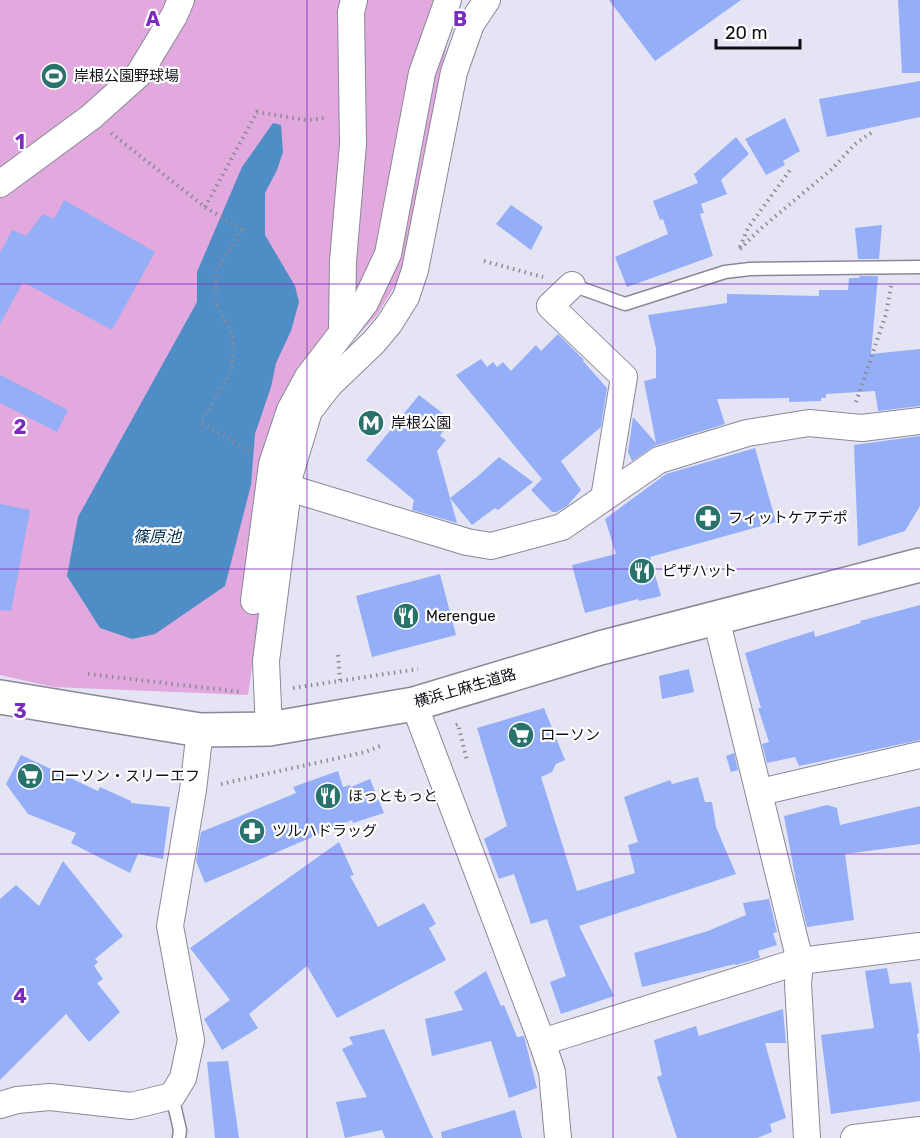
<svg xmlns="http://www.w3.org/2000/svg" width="920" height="1138" viewBox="0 0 920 1138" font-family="Rubik,'Noto Sans JP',sans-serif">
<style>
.green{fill:#e1a9dd}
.water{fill:#4f8dc7}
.building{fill:#94aef7}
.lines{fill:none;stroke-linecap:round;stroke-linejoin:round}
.lane-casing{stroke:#898898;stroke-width:15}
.street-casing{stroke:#898898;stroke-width:28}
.primary-casing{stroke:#898898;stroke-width:36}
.path{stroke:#8b8a96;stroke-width:4;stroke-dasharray:1.5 4.5;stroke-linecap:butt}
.lane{stroke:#fff;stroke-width:12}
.street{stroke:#fff;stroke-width:26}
.primary{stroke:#fff;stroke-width:33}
.grid{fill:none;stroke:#7b2cbf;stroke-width:1.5;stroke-opacity:0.55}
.labels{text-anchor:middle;stroke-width:4.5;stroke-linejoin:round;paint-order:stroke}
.poi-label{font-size:15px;fill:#100f15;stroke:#fff;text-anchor:start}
.street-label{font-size:15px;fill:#100f15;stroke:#fff}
.water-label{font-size:16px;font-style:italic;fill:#002f55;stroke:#fff}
.grid-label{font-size:20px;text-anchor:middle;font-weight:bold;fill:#7b2cbf;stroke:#fff;stroke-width:4.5;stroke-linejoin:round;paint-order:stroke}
</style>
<rect width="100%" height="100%" fill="#e5e4f5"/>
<polygon class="green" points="0,0 456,0 400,277 377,315 318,377 283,462 248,695 53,687 0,675"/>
<polygon class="water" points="273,123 281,125 283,152 277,170 265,193 265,235 295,286 299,302 291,331 276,363 271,387 255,434 251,485 225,586 155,634 132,639 100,628 67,576 78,517 197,302 197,272 242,167"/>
<g class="building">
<polygon points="609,0 741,0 655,61"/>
<polygon points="898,0 920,0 920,73 902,73"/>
<polygon points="920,81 920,117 827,137 819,99"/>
<polygon points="785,118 800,151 783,161 785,165 766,175 745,139"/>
<polygon points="736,137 749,154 721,180 727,194 701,204 704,213 700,214 713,256 627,287 615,257 668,234 663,219 660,220 653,201 698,183 694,174"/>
<polygon points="64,200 155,252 112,330 23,282 0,324 0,253 12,230 26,236 43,214 54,219"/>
<polygon points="511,205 543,227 531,250 496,224"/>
<polygon points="882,225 879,259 858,259 855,228"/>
<polygon points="859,276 878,276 871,354 920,349 920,406 878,411 875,391 826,394 826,398 821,398 821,401 789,402 789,398 717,399 725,424 654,446 632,461 628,452 633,417 656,443 644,381 656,378 656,348 648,315 727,303 727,294 819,296 819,290 848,290 849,278 860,278"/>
<polygon points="558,334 584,360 583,361 607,388 601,427 561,461 581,490 567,506 557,512 552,512 531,490 542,479 456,375 481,359 487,367 493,362 497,367 503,362 511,371 536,345 541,351"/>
<polygon points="0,375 68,410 57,432 0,403"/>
<polygon points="419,395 450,419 440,436 446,440 437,451 457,523 412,510 414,500 366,460"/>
<polygon points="920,436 920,506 905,531 858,546 854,445"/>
<polygon points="755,448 776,522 650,557 661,596 639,601 638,599 585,613 572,565 616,554 605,519 666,474"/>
<polygon points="499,457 533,482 498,510 495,508 472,525 450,498 477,477"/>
<polygon points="0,504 30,510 11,611 0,610"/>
<polygon points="440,574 456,635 372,657 356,596"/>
<polygon points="920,605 920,740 799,766 795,757 767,763 762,744 769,742 758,708 761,708 745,653 814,631 815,637 861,623 860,621"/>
<polygon points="689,669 694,692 662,699 659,676"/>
<polygon points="544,708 565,760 556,764 552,772 541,777 577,891 635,873 628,845 638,842 624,797 670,780 672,784 698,777 705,802 712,802 716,827 736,874 579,926 614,996 561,1014 550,982 566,976 547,919 531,924 514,874 499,879 484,839 507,826 477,728"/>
<polygon points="734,753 738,770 731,772 726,756"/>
<polygon points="21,755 98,791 100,787 131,801 131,803 170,807 163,859 138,854 130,873 71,843 76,833 28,814 6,784"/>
<polygon points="338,771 343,787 350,785 351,787 370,779 384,813 353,823 352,820 205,883 196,861 201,832 296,793 293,787"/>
<polygon points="827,805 837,808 840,825 920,806 920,844 845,854 854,920 807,927 796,881 784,816"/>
<polygon points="339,842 354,875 350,876 378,927 424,903 436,924 429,928 446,960 337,1018 307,966 249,1014 258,1028 222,1050 204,1019 230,1000 190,948"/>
<polygon points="63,861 123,936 95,959 98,962 94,966 103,979 97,983 120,1012 89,1042 66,1014 0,1080 0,899 16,885 39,906"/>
<polygon points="769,899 777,932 773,933 777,945 758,951 760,958 736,965 735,964 642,987 634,953 708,931 746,915 743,903"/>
<polygon points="887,968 890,984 911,982 919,1033 917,1034 920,1054 920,1101 831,1114 821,1035 874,1028 865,971"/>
<polygon points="486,971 501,1006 504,1005 517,1037 524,1036 537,1088 509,1098 491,1041 432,1056 425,1019 463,1010 454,992"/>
<polygon points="783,1009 786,1043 765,1043 786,1118 770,1124 772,1132 757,1138 677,1138 657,1077 662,1075 654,1040 696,1026 699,1036"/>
<polygon points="384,1029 433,1138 385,1138 382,1130 345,1138 336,1102 367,1097 342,1049 353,1044 349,1037"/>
<polygon points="228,1061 239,1138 215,1138 207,1062"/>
<polygon points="515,1110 522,1138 442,1138 441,1132"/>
</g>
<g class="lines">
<defs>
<g id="lane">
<polyline points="572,285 625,304 725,272 750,269 920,267"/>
<polyline points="172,1096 180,1130 179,1138"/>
</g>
<g id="street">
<polyline points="0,184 91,117 139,74 174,16 181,0"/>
<polyline points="572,285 550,306 624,377 604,498"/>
<polyline points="342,331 343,261 353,144 351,12 354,0"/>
<polyline points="289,488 467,542 491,546 562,527 659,460 747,433 809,423 862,428 920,421"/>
<polyline points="254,601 272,464 290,410 308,377 365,303 388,254 422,73 448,0"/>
<polyline points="716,618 800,961 798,984 807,1138"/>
<polyline points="414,704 542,1042 552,1072 558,1138"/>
<polyline points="269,729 266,661 290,474 309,411 330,384 374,342 389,324 406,297 415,270 454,72 471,24 487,0"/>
<polyline points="760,792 920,755"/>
<polyline points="542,1042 800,961 920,946"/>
<polyline points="0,1105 17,1100 50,1097 131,1106 172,1096 183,1078 191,1040 170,926 193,790 200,730"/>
<polyline points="854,1138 920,1130"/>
</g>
<polyline id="primary" points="0,697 200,730 269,729 414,704 600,648 920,565"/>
</defs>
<use href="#lane" class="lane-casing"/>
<use href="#street" class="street-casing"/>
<use href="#primary" class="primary-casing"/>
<g class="path">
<polyline points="111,133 205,207 242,230 216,270 216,304 233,335 232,371 201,423 250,451"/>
<polyline points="205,207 257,112 306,120 327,118"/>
<polyline points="740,247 748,228 790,170"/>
<polyline points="740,249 759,230 832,169 855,144 874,131"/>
<polyline points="484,261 543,277"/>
<polyline points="856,402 886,314 891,286"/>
<polyline points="338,655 340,681"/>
<polyline points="88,674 242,692"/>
<polyline points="293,688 418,669"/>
<polyline points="456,725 458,724 467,761"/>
<polyline points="221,784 365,752 380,746"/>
</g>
<use href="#lane" class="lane"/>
<use href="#street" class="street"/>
<use href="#primary" class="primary"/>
</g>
<path class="grid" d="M307 0V1138M613 0V1138M0 284H920M0 569H920M0 854H920"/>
<defs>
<symbol id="stadium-disc" viewBox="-11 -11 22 22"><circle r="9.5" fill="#2a736d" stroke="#fff"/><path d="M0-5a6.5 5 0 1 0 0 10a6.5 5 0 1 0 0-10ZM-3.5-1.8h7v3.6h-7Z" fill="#fff"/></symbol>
<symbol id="metro-disc" viewBox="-11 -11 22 22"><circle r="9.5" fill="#2a736d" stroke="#fff"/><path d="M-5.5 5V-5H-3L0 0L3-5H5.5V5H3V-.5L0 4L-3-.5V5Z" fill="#fff"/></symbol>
<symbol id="pharmacy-disc" viewBox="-11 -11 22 22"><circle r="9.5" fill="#2a736d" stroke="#fff"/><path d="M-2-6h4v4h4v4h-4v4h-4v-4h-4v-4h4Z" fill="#fff"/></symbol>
<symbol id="restaurant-disc" viewBox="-11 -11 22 22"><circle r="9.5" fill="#2a736d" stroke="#fff"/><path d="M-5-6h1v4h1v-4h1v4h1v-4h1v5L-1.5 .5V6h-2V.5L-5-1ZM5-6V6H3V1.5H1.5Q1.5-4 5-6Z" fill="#fff"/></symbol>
<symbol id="supermarket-disc" viewBox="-11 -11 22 22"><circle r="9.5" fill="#2a736d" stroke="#fff"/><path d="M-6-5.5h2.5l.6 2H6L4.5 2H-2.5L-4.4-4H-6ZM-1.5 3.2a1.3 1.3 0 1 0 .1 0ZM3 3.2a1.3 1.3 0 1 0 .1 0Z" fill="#fff"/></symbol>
</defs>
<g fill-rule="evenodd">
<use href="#stadium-disc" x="39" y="61" width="30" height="30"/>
<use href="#metro-disc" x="356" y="408" width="30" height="30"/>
<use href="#pharmacy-disc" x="693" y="503" width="30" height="30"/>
<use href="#restaurant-disc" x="627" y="556" width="30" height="30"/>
<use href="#restaurant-disc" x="391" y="601" width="30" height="30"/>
<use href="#supermarket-disc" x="506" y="720" width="30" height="30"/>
<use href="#supermarket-disc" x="15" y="761" width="30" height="30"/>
<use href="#restaurant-disc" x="313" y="781" width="30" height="30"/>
<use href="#pharmacy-disc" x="237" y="816" width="30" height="30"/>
</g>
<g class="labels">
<g class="poi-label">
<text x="74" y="81">岸根公園野球場</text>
<text x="391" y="428">岸根公園</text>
<text x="728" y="523">フィットケアデポ</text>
<text x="662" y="576">ピザハット</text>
<text x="426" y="621">Merengue</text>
<text x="540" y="740">ローソン</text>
<text x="50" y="781">ローソン・スリーエフ</text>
<text x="348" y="801">ほっともっと</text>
<text x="272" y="836">ツルハドラッグ</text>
</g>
<g class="street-label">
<text transform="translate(465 688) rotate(-16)" y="5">横浜上麻生道路</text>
</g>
<g class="water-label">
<text x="157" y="542">篠原池</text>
</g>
</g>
<g class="grid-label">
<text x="153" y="26">A</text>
<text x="460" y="26">B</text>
<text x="20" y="149">1</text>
<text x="20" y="434">2</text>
<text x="20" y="718">3</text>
<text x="20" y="1003">4</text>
</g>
<path d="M716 39v9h84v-9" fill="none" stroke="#100f15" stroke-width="3"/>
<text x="725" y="39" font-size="18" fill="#100f15" stroke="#ffffff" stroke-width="4.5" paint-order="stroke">20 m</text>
</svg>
